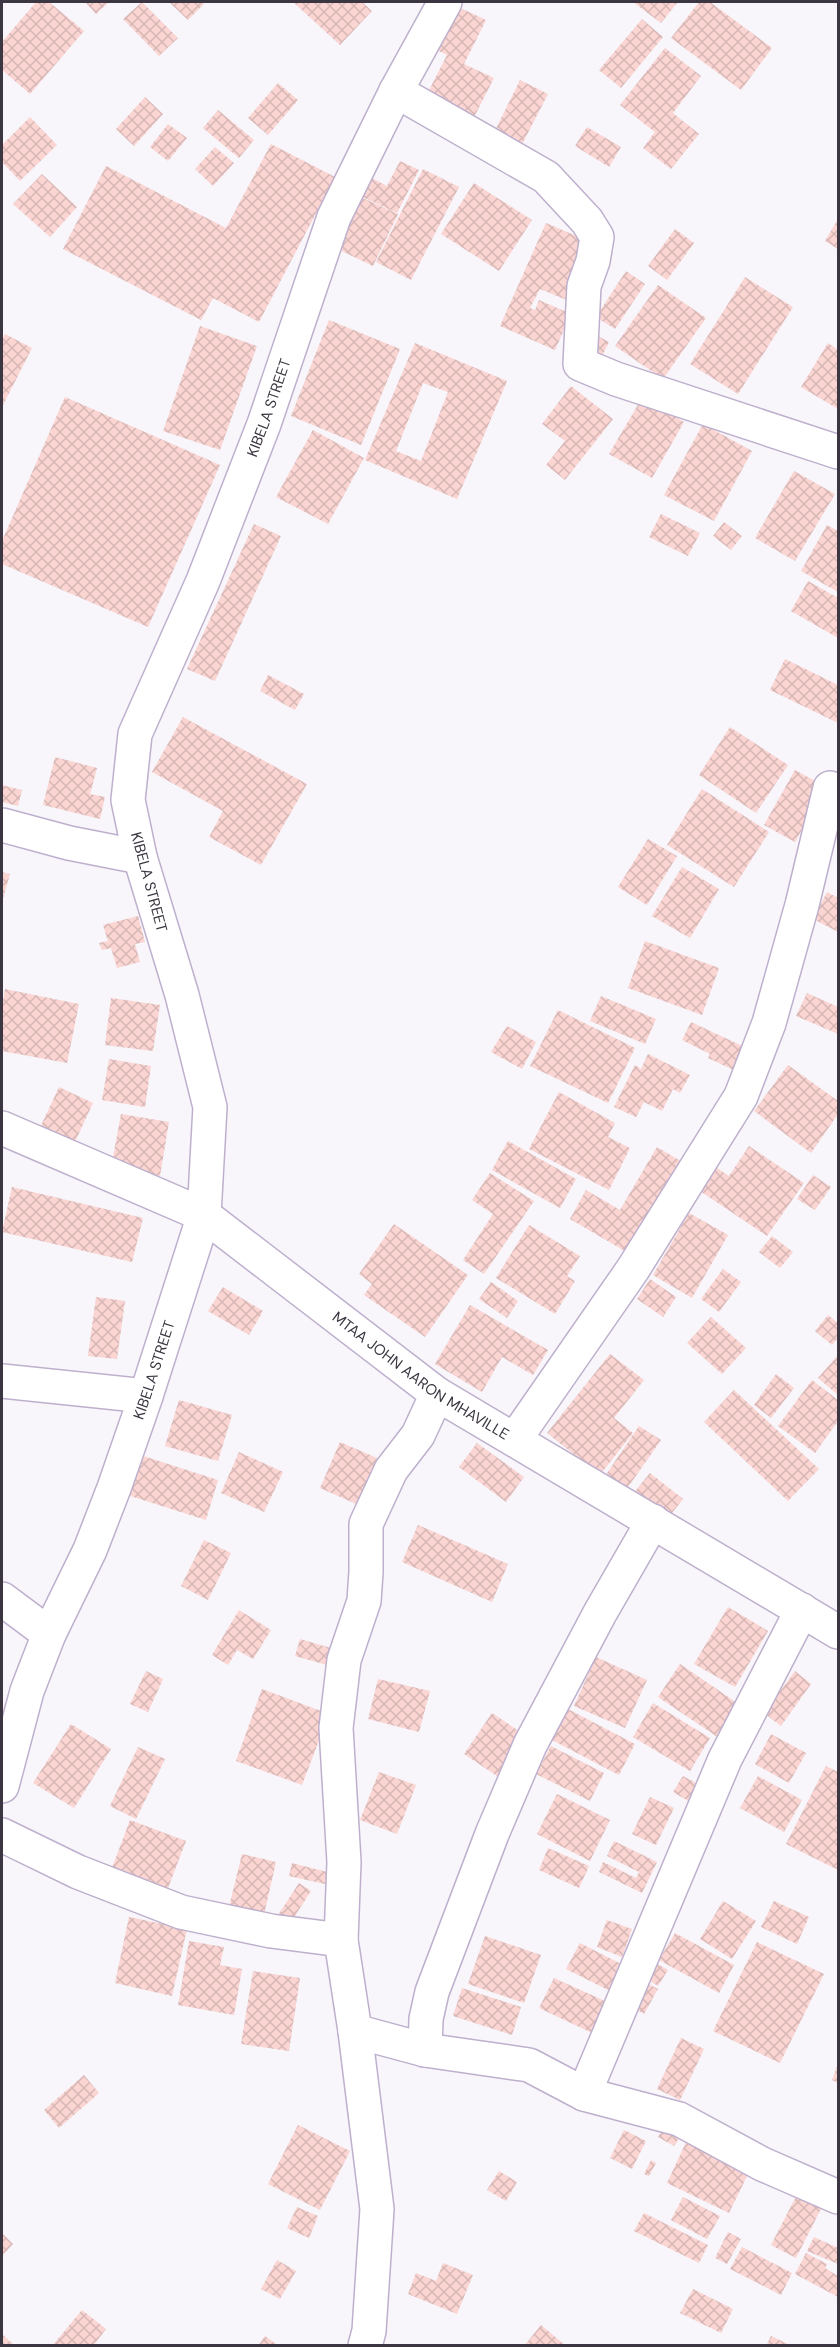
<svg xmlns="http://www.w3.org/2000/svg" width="840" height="2347" viewBox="0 0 840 2347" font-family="'DM Sans',sans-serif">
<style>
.building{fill:url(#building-cross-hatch);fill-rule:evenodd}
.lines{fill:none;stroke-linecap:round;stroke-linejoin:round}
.minor-casing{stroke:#beb0cd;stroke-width:36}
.minor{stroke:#fff;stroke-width:33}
.labels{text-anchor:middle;stroke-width:5;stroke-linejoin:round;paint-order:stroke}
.street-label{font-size:15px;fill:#3b3641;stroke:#fff}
</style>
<defs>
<pattern id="building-cross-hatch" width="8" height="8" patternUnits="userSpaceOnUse" patternTransform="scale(1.5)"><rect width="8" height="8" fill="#fad5d2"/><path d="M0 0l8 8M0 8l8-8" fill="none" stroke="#d7b7b6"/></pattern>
</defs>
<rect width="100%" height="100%" fill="#f8f5fb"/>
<g class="building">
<polygon points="36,2 49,2 84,31 30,94 2,70 2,42"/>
<polygon points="85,2 109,2 96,14"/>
<polygon points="142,2 178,38 159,56 123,19"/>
<polygon points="169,2 201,2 204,4 188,20"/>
<polygon points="293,2 362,2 372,11 340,45"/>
<polygon points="633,2 678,2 661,23"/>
<polygon points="699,2 710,2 772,48 741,90 671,38"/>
<polygon points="456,6 486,20 464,64 494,78 470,125 423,102 447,55 435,49"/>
<polygon points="642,19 663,37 621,88 599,70"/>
<polygon points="665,48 701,76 673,113 699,134 671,169 643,148 655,132 620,105"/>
<polygon points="520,80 548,94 519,150 492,137"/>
<polygon points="278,83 298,100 268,135 248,118"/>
<polygon points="145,97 163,114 134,146 116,129"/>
<polygon points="218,110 254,140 239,158 203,128"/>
<polygon points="30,117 57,145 20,181 2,162 2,145"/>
<polygon points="168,124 187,138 168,161 150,147"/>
<polygon points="587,127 621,147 609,167 575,146"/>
<polygon points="271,144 335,177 259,322 213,298 201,320 63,249 106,166 226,228"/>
<polygon points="215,147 234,163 213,186 195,169"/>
<polygon points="400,161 419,170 397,213 350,191 360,172 387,186"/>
<polygon points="423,169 459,187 411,280 376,262"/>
<polygon points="42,174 77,207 50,237 13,204"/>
<polygon points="474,183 532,220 499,271 441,234"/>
<polygon points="354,194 398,214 373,266 329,245"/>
<polygon points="838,219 838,249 825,241"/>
<polygon points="546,223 595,244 569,301 540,289 530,308 535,310 539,300 571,314 555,350 500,326"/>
<polygon points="675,229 694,243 667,280 648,266"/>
<polygon points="626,271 645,284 615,329 596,317"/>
<polygon points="745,277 793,307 738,394 690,364"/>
<polygon points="658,285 706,318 663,379 615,346"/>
<polygon points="329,320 400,349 361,445 291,416"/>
<polygon points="200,326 257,346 220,450 163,431"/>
<polygon points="5,334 32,348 2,407 2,340"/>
<polygon points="594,334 609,342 598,364"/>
<path d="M415 343 507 381 457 499 365 460ZM423 383 448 392 421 461 396 451Z"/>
<polygon points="828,343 838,350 838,409 801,387"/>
<polygon points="571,386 613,419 565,480 546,465 565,441 542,424"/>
<polygon points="65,397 220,465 148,627 2,564 2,541"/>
<polygon points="642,398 684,422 652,478 609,454"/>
<polygon points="703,424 752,451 714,521 664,495"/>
<polygon points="313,430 364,458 328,524 276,497"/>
<polygon points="794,471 835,494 795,561 755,538"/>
<polygon points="661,514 700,533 688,556 649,537"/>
<polygon points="724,522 742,536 731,550 713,536"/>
<polygon points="254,524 281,536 215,681 187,669"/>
<polygon points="827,525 838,531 838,592 801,571"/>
<polygon points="808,581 838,598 838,638 791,611"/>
<polygon points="785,659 838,685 838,723 770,690"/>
<polygon points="268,675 304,694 295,710 260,691"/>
<polygon points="183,717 307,784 261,865 209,837 223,811 152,772"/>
<polygon points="730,727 788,765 756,813 699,775"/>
<polygon points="55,757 97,768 90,794 105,797 100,819 43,805"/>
<polygon points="795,770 826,787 795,842 764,825"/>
<polygon points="2,785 22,790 18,806 2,802"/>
<polygon points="702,789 769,832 734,887 667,845"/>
<polygon points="648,839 677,856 647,905 618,887"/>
<polygon points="682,867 719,889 690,938 652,916"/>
<polygon points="2,872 10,874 2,902"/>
<polygon points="827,892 838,898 838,932 813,919"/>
<polygon points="138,916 145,942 135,944 140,962 117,968 111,948 102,950 99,943 108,941 103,925"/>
<polygon points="645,941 719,968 702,1015 628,988"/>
<polygon points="5,989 79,1004 67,1063 2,1051 2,1007"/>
<polygon points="807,993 838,1007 838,1034 796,1016"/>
<polygon points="601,996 656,1019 645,1044 590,1021"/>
<polygon points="111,998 160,1005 153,1051 105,1045"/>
<polygon points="558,1010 635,1048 608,1103 530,1066"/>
<polygon points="691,1022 753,1051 742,1074 708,1058 710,1054 682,1040"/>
<polygon points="507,1026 536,1042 522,1069 491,1052"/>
<polygon points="648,1054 690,1075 680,1093 673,1089 662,1111 644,1102 636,1117 614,1107 635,1065 641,1069"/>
<polygon points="109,1059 151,1066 145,1107 102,1100"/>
<polygon points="788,1065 838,1101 838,1114 811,1153 754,1111"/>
<polygon points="59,1087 93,1103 73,1146 39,1130"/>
<polygon points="559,1092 615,1123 608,1137 630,1148 609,1190 529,1149"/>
<polygon points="121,1114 169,1122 160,1176 111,1168"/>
<polygon points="508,1141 576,1179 560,1208 492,1170"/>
<polygon points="749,1146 804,1183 767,1236 700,1191 717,1168 729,1176"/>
<polygon points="657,1147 689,1166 635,1257 570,1219 586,1190 620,1210"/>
<polygon points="490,1173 534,1201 484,1274 463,1260 493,1214 472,1200"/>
<polygon points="813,1175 831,1187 815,1210 797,1199"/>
<polygon points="12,1187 143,1218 132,1262 2,1232"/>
<polygon points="689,1213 728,1235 692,1298 653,1275"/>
<polygon points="394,1224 468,1275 425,1337 364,1295 372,1284 359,1274"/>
<polygon points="529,1225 580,1256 567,1276 575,1281 555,1314 496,1278"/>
<polygon points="772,1236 793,1252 780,1268 759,1252"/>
<polygon points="723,1269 741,1282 719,1312 701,1299"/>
<polygon points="650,1279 676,1297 663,1317 637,1299"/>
<polygon points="491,1282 518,1301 507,1318 479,1299"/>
<polygon points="223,1287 263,1311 249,1335 208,1311"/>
<polygon points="96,1297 125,1301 117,1359 88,1356"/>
<polygon points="470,1305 548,1350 533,1375 502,1357 482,1392 435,1364"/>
<polygon points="828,1315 838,1323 838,1338 832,1345 815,1331"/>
<polygon points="711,1317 746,1348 722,1374 687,1343"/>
<polygon points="610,1354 644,1380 614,1418 633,1433 600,1475 547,1433"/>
<polygon points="838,1355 838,1395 818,1378"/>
<polygon points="776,1374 794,1388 771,1418 754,1405"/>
<polygon points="812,1380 838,1400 838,1421 815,1453 778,1426"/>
<polygon points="734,1390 819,1469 788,1501 704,1422"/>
<polygon points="179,1400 232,1415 218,1461 165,1446"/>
<polygon points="639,1426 661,1440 626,1490 605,1476"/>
<polygon points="340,1442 377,1458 356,1504 320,1488"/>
<polygon points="477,1443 524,1477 506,1502 459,1467"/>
<polygon points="239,1452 283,1472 264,1512 221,1493"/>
<polygon points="137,1454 218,1480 206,1520 124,1494"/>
<polygon points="650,1473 683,1499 665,1522 632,1495"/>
<polygon points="418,1525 508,1564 492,1602 402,1562"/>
<polygon points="204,1540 231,1553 208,1600 181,1586"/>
<polygon points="728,1607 768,1631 735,1687 694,1664"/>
<polygon points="239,1610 271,1630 253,1659 237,1650 228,1665 212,1655"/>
<polygon points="300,1639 331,1648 327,1665 295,1656"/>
<polygon points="596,1657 647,1680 625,1728 574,1706"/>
<polygon points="680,1664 740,1705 719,1738 658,1697"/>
<polygon points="146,1671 163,1679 148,1712 130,1704"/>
<polygon points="795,1671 811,1684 781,1726 764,1713"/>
<polygon points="378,1679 430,1691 419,1732 368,1719"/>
<polygon points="262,1689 329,1714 302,1785 236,1761"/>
<polygon points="653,1703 710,1738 690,1771 633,1737"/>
<polygon points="566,1708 635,1744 619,1775 550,1739"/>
<polygon points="492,1713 528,1737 500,1778 464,1754"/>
<polygon points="71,1724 111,1749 74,1808 33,1783"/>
<polygon points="771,1734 806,1753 789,1783 755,1764"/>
<polygon points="551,1746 604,1773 590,1801 536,1774"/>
<polygon points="138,1747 165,1759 136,1819 110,1806"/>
<polygon points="826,1766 838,1772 838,1870 786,1844"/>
<polygon points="379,1772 416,1785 397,1834 360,1820"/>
<polygon points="683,1776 700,1785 690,1802 673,1792"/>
<polygon points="758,1776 802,1800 784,1832 740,1808"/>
<polygon points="557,1794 610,1820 590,1861 537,1834"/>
<polygon points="650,1797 674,1808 656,1845 632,1834"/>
<polygon points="130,1820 186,1841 168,1888 112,1868"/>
<polygon points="614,1841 657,1862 642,1893 599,1872 603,1862 636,1878 639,1872 607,1856"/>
<polygon points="548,1848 589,1866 579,1888 539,1870"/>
<polygon points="242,1854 276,1862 263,1919 228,1911"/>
<polygon points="292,1863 327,1872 325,1884 289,1876"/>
<polygon points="299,1883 311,1891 291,1922 278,1915"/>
<polygon points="723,1901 756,1921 732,1959 700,1939"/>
<polygon points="774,1901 809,1917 797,1944 761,1927"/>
<polygon points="129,1917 187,1929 172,1996 115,1983"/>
<polygon points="607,1920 632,1929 622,1957 597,1947"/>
<polygon points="675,1933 734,1965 719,1993 659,1960"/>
<polygon points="485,1936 541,1955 524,2003 468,1984"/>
<polygon points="189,1941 224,1947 220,1965 242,1969 234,2015 178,2005"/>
<polygon points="757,1942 824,1974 780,2063 713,2031"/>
<polygon points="580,1943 625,1966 612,1992 566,1969"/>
<polygon points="652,1961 668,1970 658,1986 642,1976"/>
<polygon points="253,1971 300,1978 289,2051 241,2044"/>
<polygon points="554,1978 607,2002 592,2033 539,2008"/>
<polygon points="643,1981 658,1989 644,2014 629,2005"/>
<polygon points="462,1988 521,2007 512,2035 453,2016"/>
<polygon points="681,2038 704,2049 680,2100 657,2089"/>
<polygon points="838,2064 838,2083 832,2080"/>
<polygon points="84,2075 99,2093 59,2128 44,2110"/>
<polygon points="667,2122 683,2132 674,2146 658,2137"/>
<polygon points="298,2125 350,2151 320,2210 268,2184"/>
<polygon points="624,2130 646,2141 632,2169 610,2158"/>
<polygon points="688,2138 751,2168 729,2213 667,2183"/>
<polygon points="651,2160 656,2163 649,2176 644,2174"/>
<polygon points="499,2171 517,2182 506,2201 487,2190"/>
<polygon points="801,2187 826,2199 796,2258 771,2245"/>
<polygon points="683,2197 720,2216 707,2239 671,2220"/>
<polygon points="297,2207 318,2216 309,2238 287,2228"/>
<polygon points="644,2213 708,2245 699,2263 634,2231"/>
<polygon points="728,2232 741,2239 727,2264 715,2258"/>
<polygon points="2,2233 13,2244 2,2256"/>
<polygon points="814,2237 838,2248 838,2264 807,2251"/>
<polygon points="742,2247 792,2273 781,2295 730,2269"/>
<polygon points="806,2253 827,2264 825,2268 838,2276 838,2297 795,2274"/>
<polygon points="277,2260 296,2271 280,2299 261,2289"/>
<polygon points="443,2263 473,2275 457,2314 408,2294 416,2273 436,2281"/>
<polygon points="693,2289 733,2309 721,2333 680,2313"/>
<polygon points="82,2310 106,2329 93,2346 52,2346"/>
<polygon points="541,2325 566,2346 524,2346"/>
<polygon points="2,2334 15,2346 2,2346"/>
<polygon points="265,2336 279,2346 258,2346"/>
<polygon points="771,2336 792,2346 766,2346"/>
</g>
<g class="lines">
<defs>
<g id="minor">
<polyline points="396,91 546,177 587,221 597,237 593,261 584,286 580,364 616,379 838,452"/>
<polyline points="2,825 69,843 140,857"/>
<path id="s1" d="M2 1128 204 1215 437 1394 838 1632"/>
<polyline points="2,1381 146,1396"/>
<polyline points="515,1439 633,1269 741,1096 769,1023 802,905 830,788"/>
<polyline points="2,1599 49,1634"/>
<path id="s2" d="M2 1786 27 1691 49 1634 90 1550 114 1488 146 1396 204 1215 210 1107 182 995 140 857 128 800 135 734 203 581 264 424 334 217 396 91 445 2"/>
<polyline points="2,1835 78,1872 181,1912 271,1931 341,1940"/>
<polyline points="355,2031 425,2050 529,2065 584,2094 679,2119 762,2164 838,2197"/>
<polyline points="425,2050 426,2019 432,1992 492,1834 530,1745 600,1613 653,1521"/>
<polyline points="584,2094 725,1759 802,1610"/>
<polyline points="365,2346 369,2331 377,2209 355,2031 341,1940 344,1862 336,1728 344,1660 364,1601 366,1572 366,1524 391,1470 418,1435 437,1394"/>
</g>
</defs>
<use href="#minor" class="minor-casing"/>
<use href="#minor" class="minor"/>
</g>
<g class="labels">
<g class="street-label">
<text dy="5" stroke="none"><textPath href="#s2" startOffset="1452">KIBELA STREET</textPath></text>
<text transform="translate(149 882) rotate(75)" y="5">KIBELA STREET</text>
<text dy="5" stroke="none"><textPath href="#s2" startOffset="444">KIBELA STREET</textPath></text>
<text dy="5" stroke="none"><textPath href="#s1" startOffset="490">MTAA JOHN AARON MHAVILLE</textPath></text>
</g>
</g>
<rect width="840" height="2347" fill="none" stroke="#3b3641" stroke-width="6"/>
</svg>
